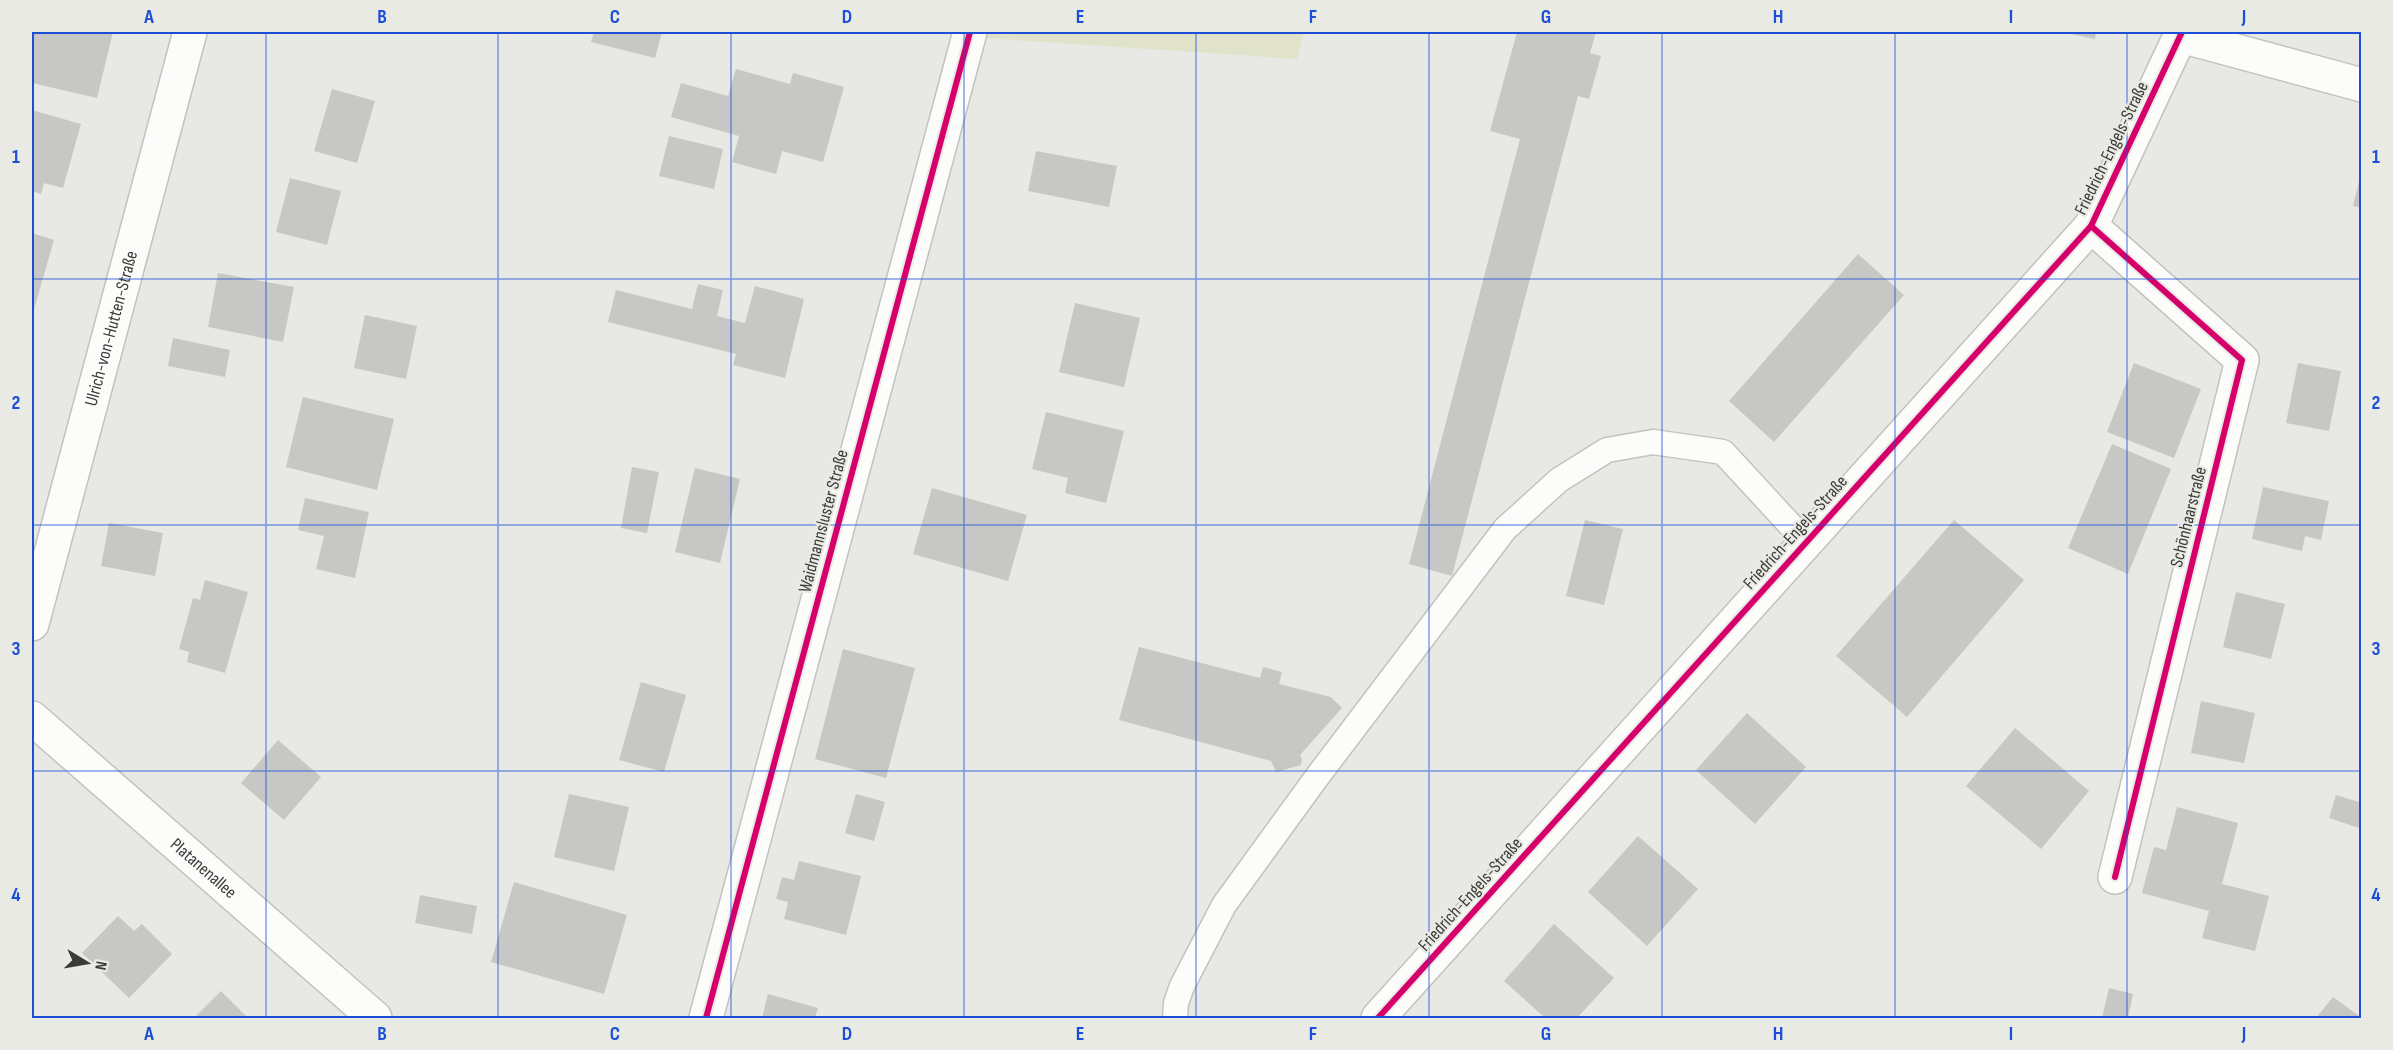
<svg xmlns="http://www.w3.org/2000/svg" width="2393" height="1050" viewBox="0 0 2393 1050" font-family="'Sofia Sans Condensed',sans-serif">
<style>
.green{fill:#e0e3c9}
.building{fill:#c7c7c5}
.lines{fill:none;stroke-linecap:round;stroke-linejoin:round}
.lane-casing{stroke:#c2c2c0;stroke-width:27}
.street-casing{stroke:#c2c2c0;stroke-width:36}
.lane{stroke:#fcfcfb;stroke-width:24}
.street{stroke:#fcfcfb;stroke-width:33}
.cycleway-casing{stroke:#e9eae4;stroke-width:10}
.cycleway{stroke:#d6006c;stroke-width:6}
.grid{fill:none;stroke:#1d4ed8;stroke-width:1.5;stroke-opacity:0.55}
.labels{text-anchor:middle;stroke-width:4.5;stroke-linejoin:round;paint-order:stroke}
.street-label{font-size:18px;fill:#3a3a38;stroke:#e9eae4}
.neatline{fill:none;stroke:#1d4ed8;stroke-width:2}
.grid-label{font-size:20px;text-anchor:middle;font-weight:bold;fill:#1d4ed8}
</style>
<rect width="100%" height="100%" fill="#e8e9e5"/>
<polygon class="green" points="986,32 1304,32 1297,59 984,38"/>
<g class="building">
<polygon points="32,32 113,32 97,98 32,83"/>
<polygon points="594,32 662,32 655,58 591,42"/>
<polygon points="1517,32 1596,32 1590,53 1601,56 1589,99 1578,96 1452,576 1409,564 1520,139 1490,131"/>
<polygon points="2062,32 2096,32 2095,39"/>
<polygon points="736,69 790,84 793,73 844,87 823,162 782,151 776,174 732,162 739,136 671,117 681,83 728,96"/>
<polygon points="332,89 375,101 357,163 314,151"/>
<polygon points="32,110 81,124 63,188 44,183 41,194 32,191"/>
<polygon points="669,136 723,149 714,189 659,176"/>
<polygon points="1036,151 1117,166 1109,207 1028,191"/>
<polygon points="2361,173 2362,173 2362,208 2353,206"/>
<polygon points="290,178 341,191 327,245 276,232"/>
<polygon points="32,233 54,240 32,316"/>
<polygon points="1858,254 1904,295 1774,442 1729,401"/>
<polygon points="218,273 294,287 283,342 208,327"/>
<polygon points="698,284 723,290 717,316 745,323 755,286 804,299 785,378 733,365 736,354 608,322 616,290 692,309"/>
<polygon points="1075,303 1140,318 1124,387 1059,372"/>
<polygon points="365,315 417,326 406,379 354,368"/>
<polygon points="173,338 230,350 225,377 168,366"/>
<polygon points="2134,363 2201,389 2174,458 2107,432"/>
<polygon points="2298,363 2341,371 2329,431 2286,423"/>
<polygon points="303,397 394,419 377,490 286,467"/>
<polygon points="1046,412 1124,431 1106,503 1065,493 1068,478 1032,469"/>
<polygon points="2112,444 2171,469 2128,574 2068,548"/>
<polygon points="632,467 659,472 647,533 621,528"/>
<polygon points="695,468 740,479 720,563 675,552"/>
<polygon points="2263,487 2329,501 2321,540 2305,536 2302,551 2252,539"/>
<polygon points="932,488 1027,515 1008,581 913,554"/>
<polygon points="305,498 369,512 355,578 316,569 324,536 298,530"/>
<polygon points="1585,520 1623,529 1604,605 1566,596"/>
<polygon points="1954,520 2024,580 1907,717 1836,656"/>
<polygon points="109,523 163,533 155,576 101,566"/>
<polygon points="205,580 248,592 225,673 187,662 189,652 179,649 193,598 200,600"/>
<polygon points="2236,592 2285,604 2271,659 2223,647"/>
<polygon points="1139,647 1260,678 1263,667 1282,672 1279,684 1331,697 1342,708 1300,755 1302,759 1301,765 1276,772 1271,761 1119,720"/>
<polygon points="843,649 915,668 886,778 815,759"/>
<polygon points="641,682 686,695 664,772 619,760"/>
<polygon points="2201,701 2255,713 2244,763 2191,753"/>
<polygon points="1747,713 1806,767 1755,824 1696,770"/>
<polygon points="2015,728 2089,791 2041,849 1966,786"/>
<polygon points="278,740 321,777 284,820 241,783"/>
<polygon points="569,794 629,807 614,871 554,857"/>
<polygon points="856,794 885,802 874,841 845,833"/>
<polygon points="2336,795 2362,803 2362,829 2329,818"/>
<polygon points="2177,807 2238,823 2222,884 2269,896 2255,951 2202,938 2209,911 2142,893 2154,847 2166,850"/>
<polygon points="1638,836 1698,889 1647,946 1588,892"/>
<polygon points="799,861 861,876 846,935 784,919 788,902 776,899 782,877 794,880"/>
<polygon points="514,882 627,915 604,994 491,962"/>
<polygon points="420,895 477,906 472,934 415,923"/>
<polygon points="118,916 134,931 142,924 172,954 129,998 82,953"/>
<polygon points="1554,924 1614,978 1577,1018 1545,1018 1504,981"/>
<polygon points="2109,988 2133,994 2128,1018 2102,1018"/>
<polygon points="221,991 248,1018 194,1018"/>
<polygon points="768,994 818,1008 815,1018 762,1018"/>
<polygon points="2333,997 2362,1018 2316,1018"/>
</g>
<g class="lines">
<defs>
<polyline id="lane" points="1175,1018 1176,1003 1182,986 1224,905 1317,777 1505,529 1559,480 1607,450 1653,442 1723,452 1806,542"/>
<g id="street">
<polyline points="2181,36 2362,85"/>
<polyline points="2091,226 2242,360 2115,877"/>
<path id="s1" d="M32 624 190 32"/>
<path id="s2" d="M32 718 375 1018"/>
<polyline points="706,1018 970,32"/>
<polyline points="1378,1018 2091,226 2182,32"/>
</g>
</defs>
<use href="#lane" class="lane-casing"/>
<use href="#street" class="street-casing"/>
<use href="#lane" class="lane"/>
<use href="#street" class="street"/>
<defs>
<g id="cycleway">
<polyline points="2091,226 2242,360 2115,877"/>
<polyline points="706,1018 970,32"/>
<polyline points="1378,1018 2091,226 2182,32"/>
</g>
</defs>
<use href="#cycleway" class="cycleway-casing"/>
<use href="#cycleway" class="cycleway"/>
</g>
<path class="grid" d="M266 32V1018M498 32V1018M731 32V1018M964 32V1018M1196 32V1018M1429 32V1018M1662 32V1018M1895 32V1018M2127 32V1018M32 279H2362M32 525H2362M32 771H2362"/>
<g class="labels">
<g class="street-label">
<text transform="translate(2111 148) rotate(-64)" y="6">Friedrich-Engels-Straße</text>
<text dy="6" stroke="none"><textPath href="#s1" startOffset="306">Ulrich-von-Hutten-Straße</textPath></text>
<text transform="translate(2188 517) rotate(-76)" y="6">Schönhaarstraße</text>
<text transform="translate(823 521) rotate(-75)" y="6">Waidmannsluster Straße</text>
<text transform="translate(1795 532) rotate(-48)" y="6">Friedrich-Engels-Straße</text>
<text dy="6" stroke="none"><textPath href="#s2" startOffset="228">Platanenallee</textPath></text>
<text transform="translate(1470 894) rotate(-48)" y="6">Friedrich-Engels-Straße</text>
</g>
</g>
<rect width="2393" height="1050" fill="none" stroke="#e9eae4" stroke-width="66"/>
<g transform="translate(87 963) rotate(101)" stroke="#e9eae4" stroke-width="4.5" paint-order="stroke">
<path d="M0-4.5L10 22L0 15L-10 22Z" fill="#3a3a38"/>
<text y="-9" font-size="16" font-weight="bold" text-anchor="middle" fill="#3a3a38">N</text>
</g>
<rect x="33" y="33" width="2327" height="984" class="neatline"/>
<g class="grid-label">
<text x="149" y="23">A</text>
<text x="382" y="23">B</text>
<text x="615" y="23">C</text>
<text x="847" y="23">D</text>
<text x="1080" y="23">E</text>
<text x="1313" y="23">F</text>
<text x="1546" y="23">G</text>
<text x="1778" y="23">H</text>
<text x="2011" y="23">I</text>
<text x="2244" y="23">J</text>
<text x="16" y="163">1</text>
<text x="2376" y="163">1</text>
<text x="16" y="409">2</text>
<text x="2376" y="409">2</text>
<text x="16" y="655">3</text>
<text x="2376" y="655">3</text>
<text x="16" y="901">4</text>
<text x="2376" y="901">4</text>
<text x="149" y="1040">A</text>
<text x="382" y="1040">B</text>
<text x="615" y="1040">C</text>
<text x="847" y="1040">D</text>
<text x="1080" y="1040">E</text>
<text x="1313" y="1040">F</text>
<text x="1546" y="1040">G</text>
<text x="1778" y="1040">H</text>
<text x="2011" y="1040">I</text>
<text x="2244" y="1040">J</text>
</g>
</svg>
